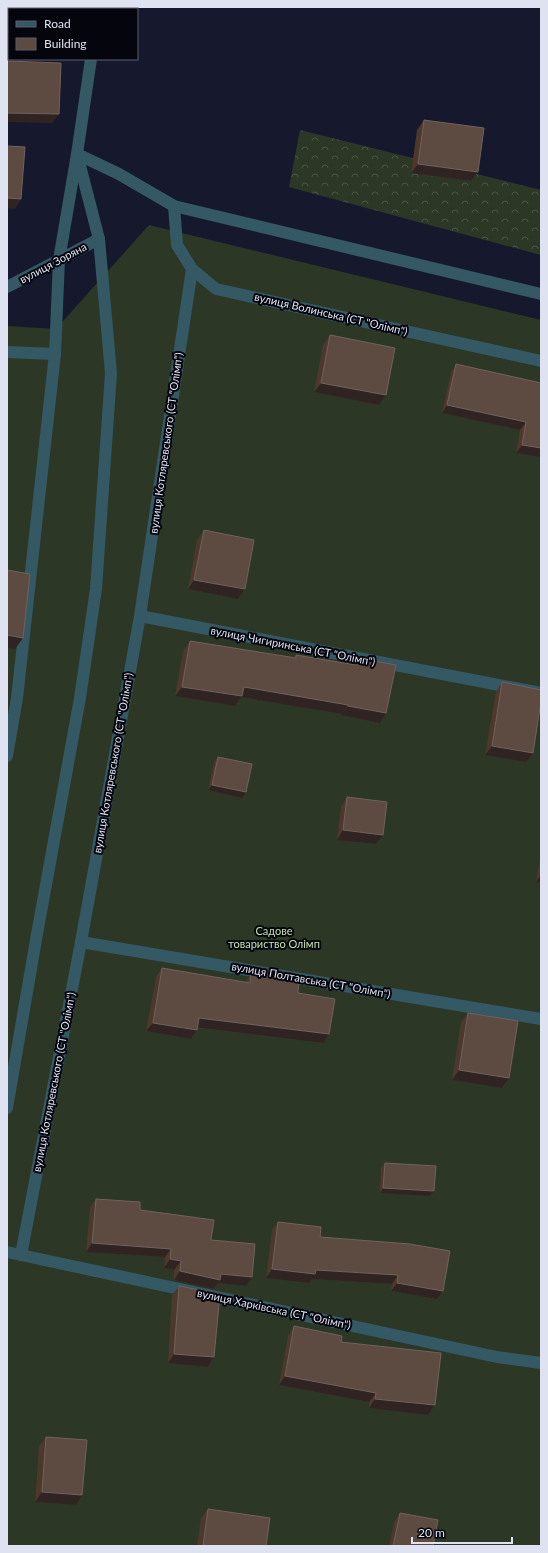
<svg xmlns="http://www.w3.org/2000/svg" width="548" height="1553" viewBox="0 0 548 1553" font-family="Lato,sans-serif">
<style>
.forest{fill:url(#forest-crowns)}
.garden{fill:#2d3726}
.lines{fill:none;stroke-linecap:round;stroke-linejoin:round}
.minor{stroke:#345864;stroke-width:12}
.wall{fill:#4d382c}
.shaded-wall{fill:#302423}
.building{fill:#5d4a41;stroke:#71625d}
.labels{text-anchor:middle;stroke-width:4;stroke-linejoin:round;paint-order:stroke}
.street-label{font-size:11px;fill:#dfe3f1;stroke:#04050d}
.park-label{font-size:11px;fill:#c4e1b0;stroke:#04050d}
</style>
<defs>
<pattern id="forest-crowns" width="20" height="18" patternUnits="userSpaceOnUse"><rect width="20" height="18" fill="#2d3726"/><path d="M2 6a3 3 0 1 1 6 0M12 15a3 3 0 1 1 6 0" fill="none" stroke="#4b5446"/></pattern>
</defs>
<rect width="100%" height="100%" fill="#16192d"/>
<polygon class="forest" points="300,130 541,190 541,255 289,187"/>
<polygon class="garden" points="149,225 541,320 541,1546 7,1546 7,326 56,329"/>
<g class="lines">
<g class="minor">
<polyline points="80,7 81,9"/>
<polyline points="98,9 98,7"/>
<polyline points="174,206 177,245 192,269 216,289 541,361"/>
<polyline points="7,287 99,239"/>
<polyline points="7,352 55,354"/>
<polyline points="140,616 541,693"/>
<polyline points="7,756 17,698 55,354 59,260 77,154 119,174 174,206 541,294"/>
<polyline points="81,942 541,1019"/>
<polyline points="7,1108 37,934 80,698 96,589 111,373 99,239 77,154 91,59"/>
<polyline points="7,1252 497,1357 541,1363"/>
<polyline points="21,1255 81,942 140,616 192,269"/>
</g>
</g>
<g class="wall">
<polygon points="424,120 478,172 471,181 411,173 417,130"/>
<polygon points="330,335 379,405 314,392 323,345"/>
<polygon points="456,364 541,383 541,457 516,453 520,430 442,413 451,372"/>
<polygon points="204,530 245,589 238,599 188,589 197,540"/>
<polygon points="190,641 294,658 296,655 353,665 358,658 380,723 341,715 342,714 241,697 235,706 175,696 183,651"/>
<polygon points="502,682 533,753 526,762 485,755 496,692"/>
<polygon points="218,757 246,792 242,798 208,790 214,762"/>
<polygon points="347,797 376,844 337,840 341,807"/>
<polygon points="541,853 541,883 536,882"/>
<polygon points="162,968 245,982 251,974 298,993 323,1043 198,1028 197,1030 191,1039 146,1031 156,977"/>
<polygon points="468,1013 509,1078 502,1088 452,1080 461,1022"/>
<polygon points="385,1163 430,1196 380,1193 381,1168"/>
<polygon points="96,1199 140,1210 211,1240 246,1286 218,1283 214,1289 174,1280 174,1270 164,1268 165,1257 86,1252 90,1207"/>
<polygon points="278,1222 320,1237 410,1244 437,1299 391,1291 392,1284 312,1279 309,1283 266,1278 272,1230"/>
<polygon points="179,1286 214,1357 208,1367 168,1363 172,1295"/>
<polygon points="294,1326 341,1342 435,1405 428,1415 369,1408 369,1402 279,1385 288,1336"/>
<polygon points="46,1437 82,1495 76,1505 35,1502 39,1446"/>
<polygon points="208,1509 266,1546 197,1546 201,1518"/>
<polygon points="400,1513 433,1546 389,1546 394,1522"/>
</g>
<g class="shaded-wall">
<polygon points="7,113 59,114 52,123 7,122"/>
<polygon points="418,164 478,172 471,181 411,173"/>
<polygon points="7,198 21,199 15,209 7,208"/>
<polygon points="321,383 386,395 379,405 314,392"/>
<polygon points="447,405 526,422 520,430 442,413"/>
<polygon points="522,445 541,448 541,457 516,453"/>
<polygon points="194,580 245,589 238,599 188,589"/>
<polygon points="7,635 23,638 15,649 7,648"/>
<polygon points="182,687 244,687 348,705 342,714 241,697 235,706 175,696"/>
<polygon points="348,706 386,713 380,723 341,715"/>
<polygon points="492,746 533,753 526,762 485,755"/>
<polygon points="212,785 246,792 242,798 208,790"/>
<polygon points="343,830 383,835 376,844 337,840"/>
<polygon points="541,875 541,883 536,882"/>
<polygon points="199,1018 329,1034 323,1043 193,1027"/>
<polygon points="153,1023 197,1030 191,1039 146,1031"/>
<polygon points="459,1070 509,1078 502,1088 452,1080"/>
<polygon points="383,1188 434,1191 430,1196 380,1193"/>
<polygon points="92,1243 171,1249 165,1257 86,1252"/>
<polygon points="170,1259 181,1261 174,1270 164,1268"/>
<polygon points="272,1269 316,1270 398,1275 392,1284 312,1279 309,1283 266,1278"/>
<polygon points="180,1271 221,1274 252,1277 246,1286 218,1283 214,1289 174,1280"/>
<polygon points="397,1283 443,1291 437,1299 391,1291"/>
<polygon points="174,1354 214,1357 208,1367 168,1363"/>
<polygon points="285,1376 376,1393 369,1402 279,1385"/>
<polygon points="375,1399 435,1405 428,1415 369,1408"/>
<polygon points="42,1492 82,1495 76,1505 35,1502"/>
</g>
<g class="building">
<polygon points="7,61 61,63 59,114 7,113"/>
<polygon points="424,120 484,128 478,172 418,164"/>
<polygon points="7,146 25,147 21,199 7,198"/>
<polygon points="330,335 395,348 386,395 321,383"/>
<polygon points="456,364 541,383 541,448 522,445 526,422 447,405"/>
<polygon points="204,530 254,540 245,589 194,580"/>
<polygon points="7,570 30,574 23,638 7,635"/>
<polygon points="190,641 296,658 296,655 356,665 358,658 396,665 386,713 348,706 348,705 244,687 242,696 182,687"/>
<polygon points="502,682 541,690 541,701 533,753 492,746"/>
<polygon points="218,757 252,764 246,792 212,785"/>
<polygon points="347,797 387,802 383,835 343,830"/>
<polygon points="162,968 250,983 251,974 299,980 298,993 335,999 329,1034 199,1018 197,1030 153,1023"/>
<polygon points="468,1013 518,1021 509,1078 459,1070"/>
<polygon points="385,1163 436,1166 434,1191 383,1188"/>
<polygon points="96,1199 140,1202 140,1210 214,1220 211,1240 255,1244 252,1277 221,1274 220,1280 180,1271 181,1261 170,1259 171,1249 92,1243"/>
<polygon points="278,1222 321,1227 320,1237 410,1244 450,1251 443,1291 397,1283 398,1275 316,1270 315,1274 272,1269"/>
<polygon points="179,1286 220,1294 214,1357 174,1354"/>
<polygon points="294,1326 342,1336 341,1342 441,1353 435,1405 375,1399 376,1393 285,1376"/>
<polygon points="46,1437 87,1440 82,1495 42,1492"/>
<polygon points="208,1509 270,1518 266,1546 203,1546"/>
<polygon points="400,1513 438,1520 433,1546 393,1546"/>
</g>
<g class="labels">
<g class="street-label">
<text transform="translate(53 263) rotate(-28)" y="4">вулиця Зоряна</text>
<text transform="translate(331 314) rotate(13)" y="4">вулиця Волинська (СТ "Олімп")</text>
<text transform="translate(166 443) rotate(-82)" y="4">вулиця Котляревського (СТ "Олімп")</text>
<text transform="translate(293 646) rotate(11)" y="4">вулиця Чигиринська (СТ "Олімп")</text>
<text transform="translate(113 763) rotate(-80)" y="4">вулиця Котляревського (СТ "Олімп")</text>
<text transform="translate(311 980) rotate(10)" y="4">вулиця Полтавська (СТ "Олімп")</text>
<text transform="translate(54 1082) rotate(-79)" y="4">вулиця Котляревського (СТ "Олімп")</text>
<text transform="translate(274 1309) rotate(12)" y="4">вулиця Харківська (СТ "Олімп")</text>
</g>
<g class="park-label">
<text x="274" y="935">Садове<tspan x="274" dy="13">товариство Олімп</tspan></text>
</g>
</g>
<rect width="548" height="1553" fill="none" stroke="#dfe3f1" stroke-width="16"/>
<rect x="8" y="8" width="130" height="52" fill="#04050d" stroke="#5c5e68"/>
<rect x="16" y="21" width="20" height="6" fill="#345864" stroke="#5c5e68"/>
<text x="44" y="28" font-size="12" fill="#dfe3f1">Road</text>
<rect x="16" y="38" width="20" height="12" fill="#5d4a41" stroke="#5c5e68"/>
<text x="44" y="48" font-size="12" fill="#dfe3f1">Building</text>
<path d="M412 1537v6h100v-6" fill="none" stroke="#dfe3f1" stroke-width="2"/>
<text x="418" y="1537" font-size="12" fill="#dfe3f1" stroke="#04050d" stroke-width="3" paint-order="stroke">20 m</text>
</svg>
